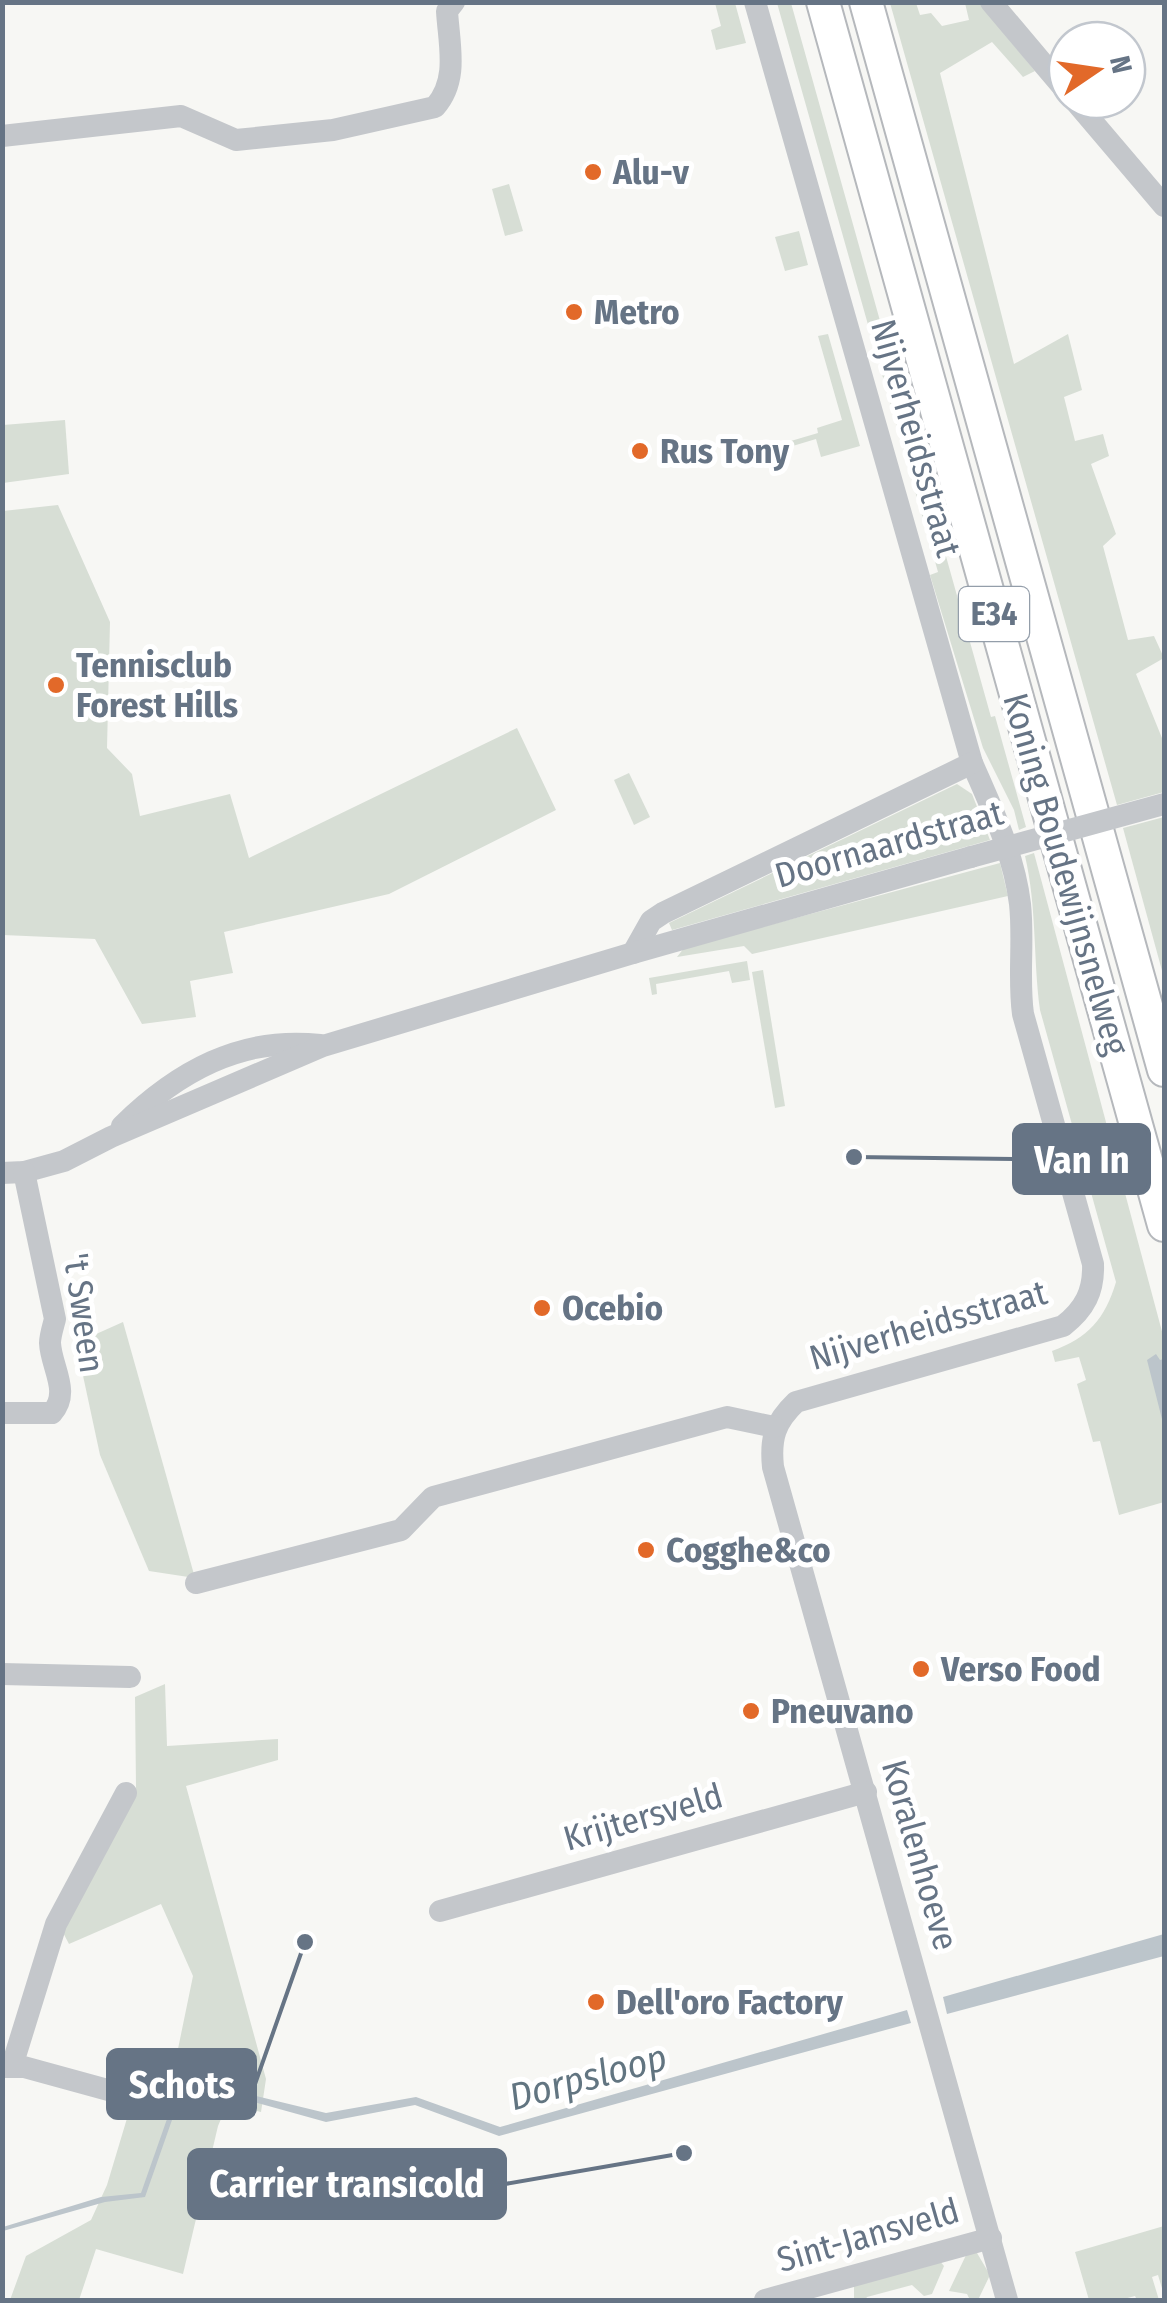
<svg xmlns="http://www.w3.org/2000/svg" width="1167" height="2303" viewBox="0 0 1167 2303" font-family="'Fira Sans Condensed',sans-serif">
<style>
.green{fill:#d7ded5}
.water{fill:#bcc5cb}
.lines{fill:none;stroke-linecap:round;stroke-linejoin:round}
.highway-casing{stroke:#b5b8bc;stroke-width:36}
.minor{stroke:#c4c7cb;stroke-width:22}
.highway{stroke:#fff;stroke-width:32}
.minor-bridge{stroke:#c4c7cb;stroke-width:22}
.poi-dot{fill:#e26929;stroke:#fff;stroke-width:4}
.labels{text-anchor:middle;stroke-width:10;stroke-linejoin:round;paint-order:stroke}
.shield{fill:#fff;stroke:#949eaa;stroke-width:2.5}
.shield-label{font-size:32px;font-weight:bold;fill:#667485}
.poi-label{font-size:35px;font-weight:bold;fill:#667485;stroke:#fff;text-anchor:start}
.street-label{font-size:35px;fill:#667485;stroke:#fff}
.water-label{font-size:38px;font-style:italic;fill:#627581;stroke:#fff}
.leader{fill:none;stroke:#667485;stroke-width:4}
.callout-dot{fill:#667485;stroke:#fff;stroke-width:4}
.callout{fill:#667485;stroke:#667485;stroke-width:4}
.callout-label{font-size:38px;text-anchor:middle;font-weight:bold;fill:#fff}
</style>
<rect width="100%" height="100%" fill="#f7f7f4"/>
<g class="green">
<polygon points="715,3 735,3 746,43 716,50 711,30 721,26"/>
<polygon points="777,3 791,3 991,717 995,716 1026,827 1019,830 1014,810 983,748 930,575 938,572"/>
<polygon points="890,3 916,3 920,15 931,13 942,26 969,20 965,3 979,3 1035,71 1023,77 992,42 940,73 1014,364 1068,334 1082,390 1064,397 1075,441 1103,434 1109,456 1091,464 1116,534 1103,546 1128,640 1154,636 1164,658 1136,674 1164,743 1164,792 1117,805"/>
<polygon points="509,184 523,231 505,236 492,189"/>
<polygon points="799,231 808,265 785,271 775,237"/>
<polygon points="828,334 860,446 821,457 816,439 786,448 784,443 818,433 817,428 842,420 818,336"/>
<polygon points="65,420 69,474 3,483 3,425"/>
<polygon points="58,505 110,622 107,748 132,774 140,816 230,794 249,858 517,728 556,810 389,894 224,932 233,973 190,981 196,1017 142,1024 95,939 3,935 3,511"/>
<polygon points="629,773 650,817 634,825 614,780"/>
<polygon points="957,784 972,794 990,840 672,930 669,923"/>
<polygon points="1164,817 1164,978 1123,828"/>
<path d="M1034 853 1164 1339V1502L1119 1515 1100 1441 1093 1442 1077 1384 1086 1380 1079 1357 1055 1362 1052 1351C1088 1338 1105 1319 1116 1282L1040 1010C1033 958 1037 907 1025 856Z"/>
<polygon points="1000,863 1008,896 752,954 744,946 677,957 684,948"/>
<polygon points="747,961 750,980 732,983 729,971 656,984 657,994 652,995 649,978"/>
<polygon points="763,970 785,1106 775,1108 752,972"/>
<polygon points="123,1322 195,1578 149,1571 100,1455 76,1343"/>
<polygon points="165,1684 167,1746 278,1739 278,1760 186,1786 266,2079 261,2112 237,2106 224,2112 218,2126 183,2274 96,2249 79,2300 10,2300 26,2256 91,2220 107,2185 131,2105 165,2112 193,1976 161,1904 69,1944 59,1925 136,1787 135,1697"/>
<polygon points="1164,2226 1164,2295 1158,2275 1152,2277 1159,2300 1137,2300 1135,2296 1120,2300 1089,2300 1075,2252"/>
<polygon points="967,2253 977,2253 990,2275 978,2300 970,2300 967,2294 949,2291"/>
<polygon points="938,2259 944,2266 932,2294 924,2296 912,2285 867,2297 865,2300 854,2298 854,2284"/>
</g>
<g class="water">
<polygon points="1156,1354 1160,1360 1164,1359 1164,1427 1147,1360"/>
<polygon points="1164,1934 1164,1956 947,2014 943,1997"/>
<polygon points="907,2010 911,2023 499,2136 415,2105 326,2122 243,2099 244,2093 326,2113 416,2097 500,2127"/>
<polygon points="167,2119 172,2120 145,2197 105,2202 3,2231 3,2227 101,2197 141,2193"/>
</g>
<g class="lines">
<defs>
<g id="highway">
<polyline points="823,2 1164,1225"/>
<polyline points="866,2 1164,1070"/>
</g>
</defs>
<use href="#highway" class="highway-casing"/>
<g class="minor">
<path d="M755 2 972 763C992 809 1014 854 1020 904 1024 941 1018 978 1023 1014L1093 1264C1094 1291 1085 1309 1063 1326L796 1402C775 1422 770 1438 773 1467L1007 2300"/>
<polyline points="991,2 1067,92"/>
<polyline points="1074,100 1164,206"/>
<path d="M2 136 181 116 236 140 333 130 435 107C459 80 449 45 447 11L454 2"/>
<polyline points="633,953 651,921 663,913 972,763"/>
<path d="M122 1126C177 1072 241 1036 320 1045"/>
<polyline points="2,1173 24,1172 64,1161 111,1137 323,1046 633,953 971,857"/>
<path d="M2 1413H52C71 1392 51 1367 50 1343 50 1336 53 1327 55 1319L24 1172"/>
<polyline points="196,1583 401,1530 433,1497 727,1417 774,1427"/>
<polyline points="2,1674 130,1677"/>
<polyline points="440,1911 866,1792"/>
<polyline points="12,2066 56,1924 126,1793"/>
<polyline points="2,2067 24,2067 159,2104"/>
<polyline points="765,2300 991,2238"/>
</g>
<use href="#highway" class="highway"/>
<polyline class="minor-bridge" points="971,857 1164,804"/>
</g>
<g class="poi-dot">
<circle cx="593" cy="172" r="10"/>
<circle cx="574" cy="312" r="10"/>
<circle cx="640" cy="451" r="10"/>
<circle cx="56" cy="685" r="10"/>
<circle cx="542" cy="1308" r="10"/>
<circle cx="646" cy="1550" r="10"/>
<circle cx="921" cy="1669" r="10"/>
<circle cx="751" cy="1711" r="10"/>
<circle cx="596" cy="2002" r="10"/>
</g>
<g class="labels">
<rect class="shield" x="959" y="587" width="70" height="54" rx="8"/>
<g class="shield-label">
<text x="994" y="625">E34</text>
</g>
<g class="poi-label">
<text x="613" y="184">Alu-v</text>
<text x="594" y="324">Metro</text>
<text x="660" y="463">Rus Tony</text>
<text x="76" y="677">Tennisclub<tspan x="76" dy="40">Forest Hills</tspan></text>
<text x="562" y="1320">Ocebio</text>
<text x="666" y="1562">Cogghe&amp;co</text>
<text x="941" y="1681">Verso Food</text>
<text x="771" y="1723">Pneuvano</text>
<text x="616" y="2014">Dell'oro Factory</text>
</g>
<g class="street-label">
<text transform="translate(916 438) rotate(74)" y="12">Nijverheidsstraat</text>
<text transform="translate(889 844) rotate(-16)" y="12">Doornaardstraat</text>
<text transform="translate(1066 874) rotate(74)" y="12">Koning Boudewijnsnelweg</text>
<text transform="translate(84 1313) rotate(82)" y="12">'t Sween</text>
<text transform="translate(928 1325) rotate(-16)" y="12">Nijverheidsstraat</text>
<text transform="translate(643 1817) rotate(-16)" y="12">Krijtersveld</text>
<text transform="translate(920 1855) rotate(74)" y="12">Koralenhoeve</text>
<text transform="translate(868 2235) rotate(-16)" y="12">Sint-Jansveld</text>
</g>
<g class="water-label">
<text transform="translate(588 2077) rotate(-15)" y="13">Dorpsloop</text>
</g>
</g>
<path class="leader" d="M854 1157L1014 1159M305 1942L255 2084M684 2153L505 2184"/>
<g class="callout-dot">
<circle cx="854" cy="1157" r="10"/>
<circle cx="305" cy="1942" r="10"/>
<circle cx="684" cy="2153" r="10"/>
</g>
<g class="callout">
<rect x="1014" y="1125" width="135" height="68" rx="10"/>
<rect x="108" y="2050" width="147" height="68" rx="10"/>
<rect x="189" y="2150" width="316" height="68" rx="10"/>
</g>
<g class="callout-label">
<text x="1082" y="1173">Van In</text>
<text x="182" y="2098">Schots</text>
<text x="347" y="2197">Carrier transicold</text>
</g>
<rect width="1167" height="2303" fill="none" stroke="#667485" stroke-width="10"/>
<g transform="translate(1097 70) rotate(77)"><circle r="48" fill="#ffffff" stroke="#c2c7ce" stroke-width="2.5"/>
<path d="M0-8L18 38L0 25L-18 38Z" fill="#e26929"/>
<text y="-15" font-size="28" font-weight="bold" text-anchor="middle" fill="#667485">N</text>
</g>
</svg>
